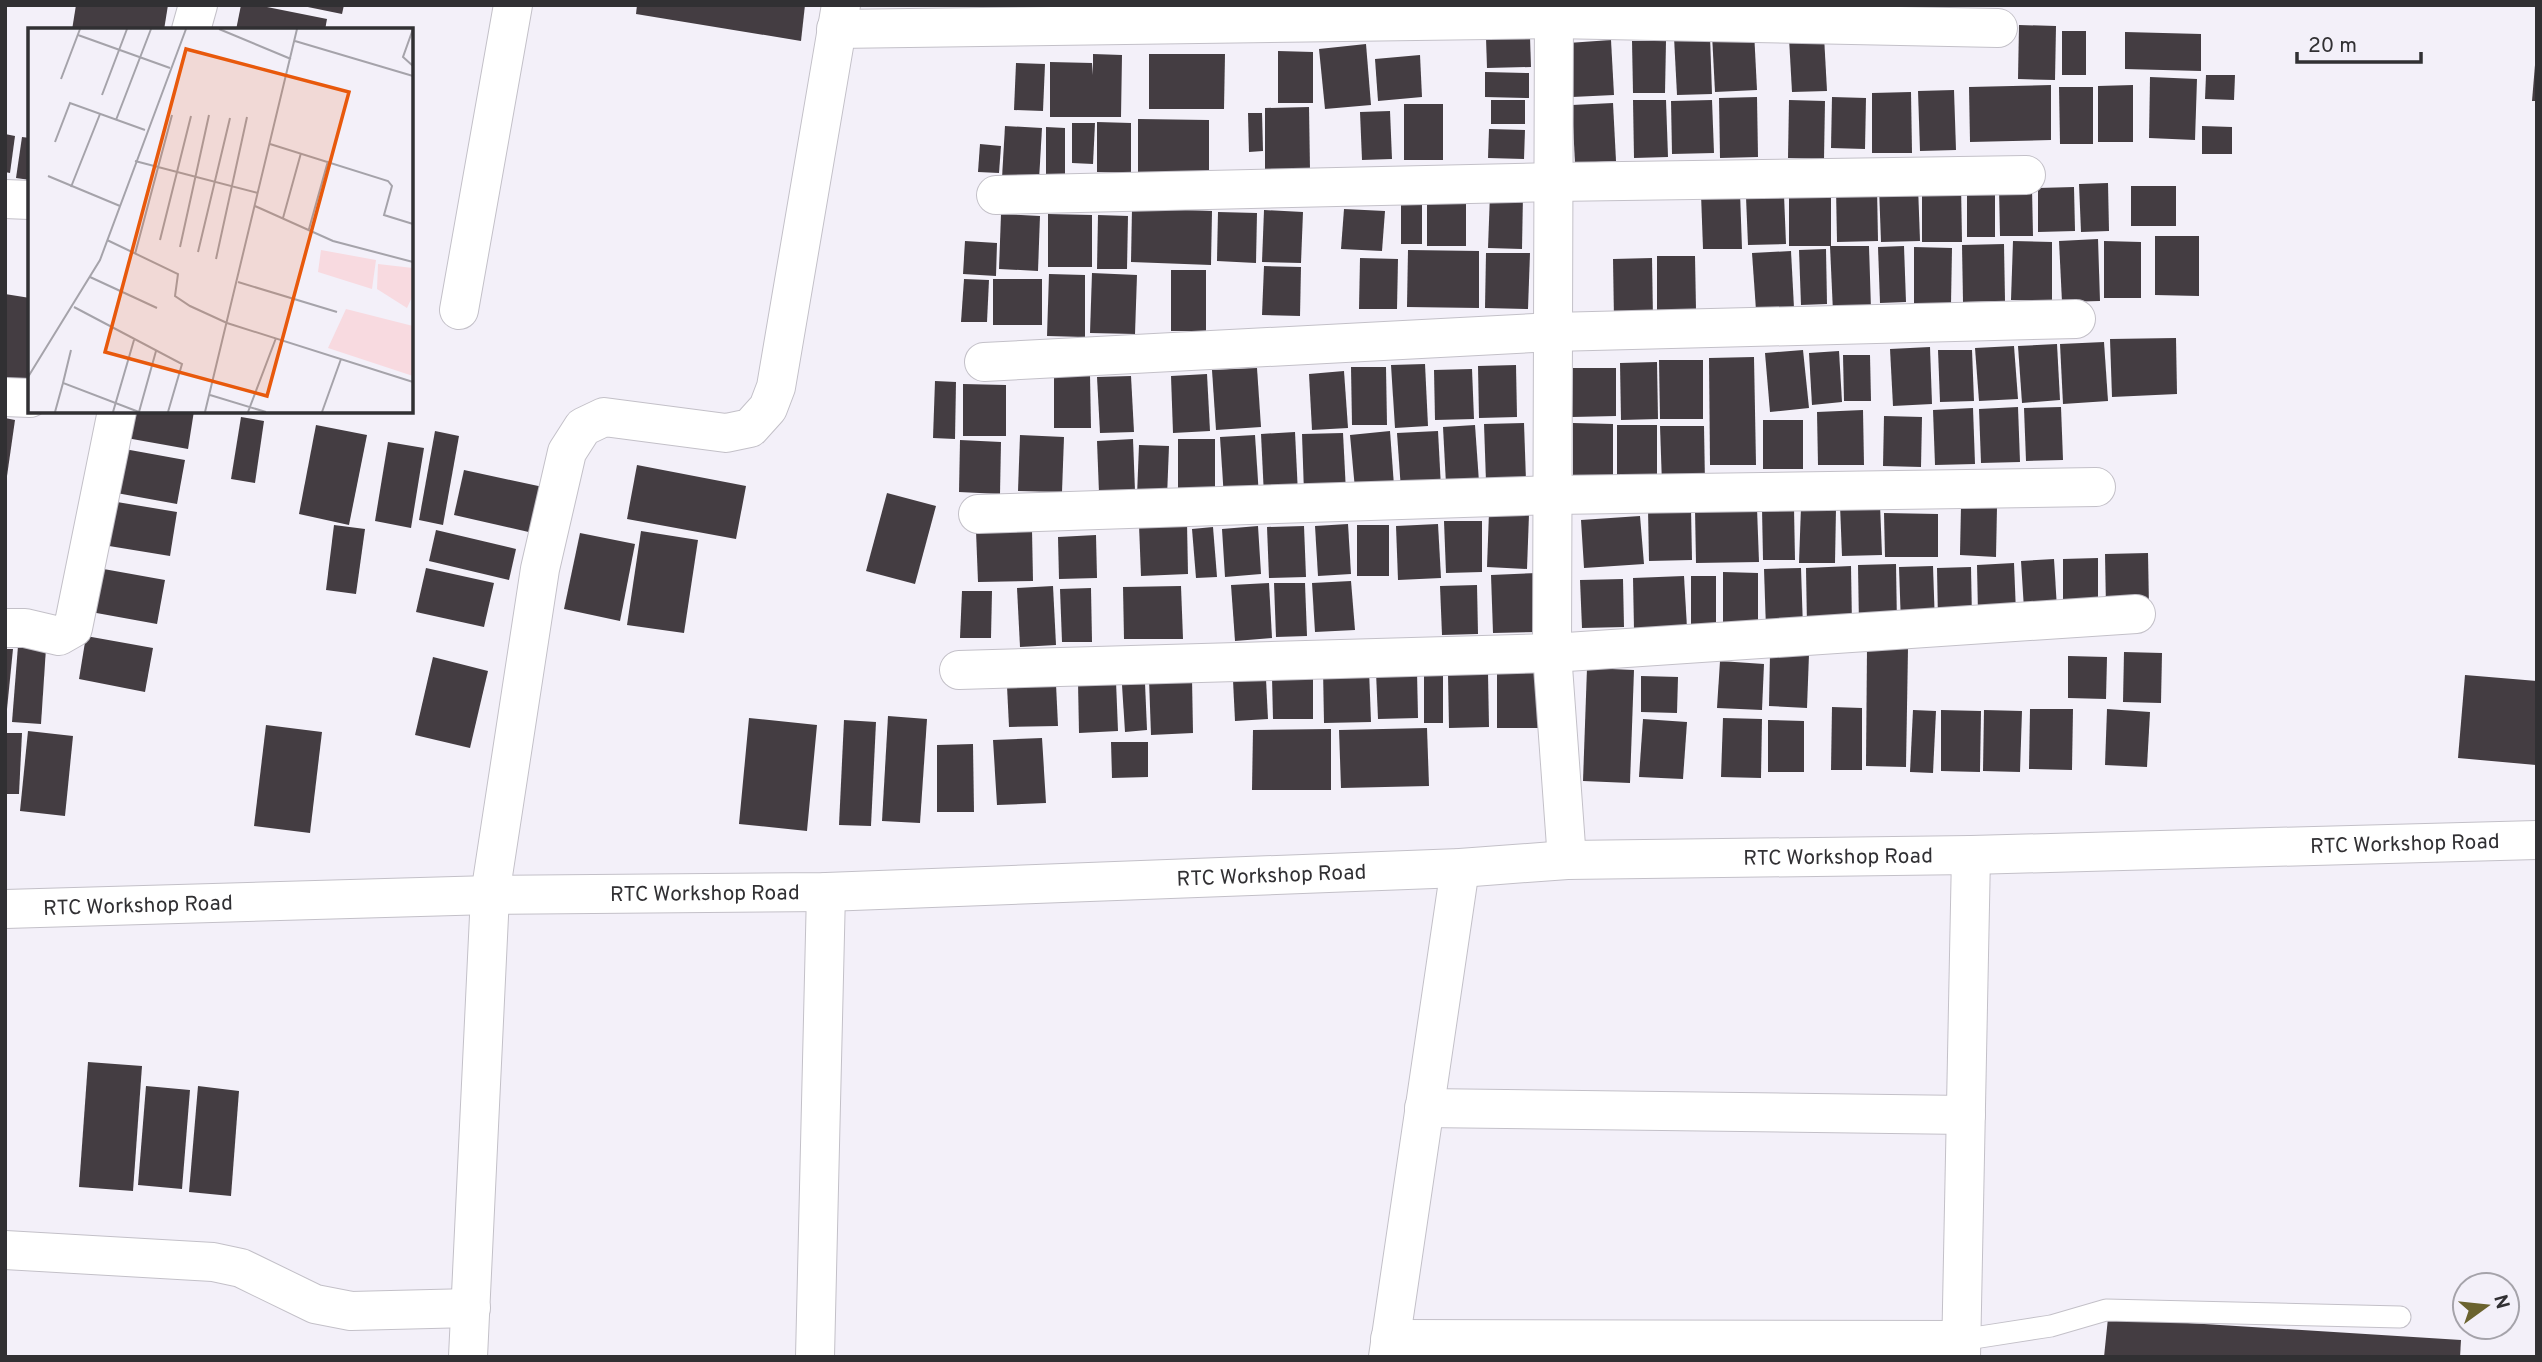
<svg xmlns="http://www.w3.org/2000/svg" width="2542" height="1362" viewBox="0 0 2542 1362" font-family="Overpass,sans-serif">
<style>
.building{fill:#443d42}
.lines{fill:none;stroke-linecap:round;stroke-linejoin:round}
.service-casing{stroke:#c3c0c8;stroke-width:23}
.minor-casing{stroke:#c3c0c8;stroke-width:40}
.tertiary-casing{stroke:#c3c0c8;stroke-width:40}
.service{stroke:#fff;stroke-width:21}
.minor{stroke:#fff;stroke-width:38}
.tertiary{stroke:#fff;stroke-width:38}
.labels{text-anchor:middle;stroke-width:7;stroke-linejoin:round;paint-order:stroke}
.street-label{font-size:21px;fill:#313033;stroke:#f3f0f9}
.inset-road{fill:none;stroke:#a5a3aa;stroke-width:2}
.view{fill:#e8590c;fill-opacity:0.15;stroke:#e8590c;stroke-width:3.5}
.inset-edge{fill:none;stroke:#313033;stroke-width:3.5}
</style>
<rect width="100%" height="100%" fill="#f3f0f9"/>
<g class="building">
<polygon points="76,5 168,5 164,30 72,30"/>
<polygon points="241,5 257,5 327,19 325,30 236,30"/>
<polygon points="298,5 344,5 342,14"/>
<polygon points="637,5 805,5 801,41 636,14"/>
<polygon points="1008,5 1038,5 1037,19 1007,17"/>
<polygon points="2019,25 2056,26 2055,80 2018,79"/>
<polygon points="1754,31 1757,90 1715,92 1712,34"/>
<rect x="2062" y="31" width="24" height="44"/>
<polygon points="2125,32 2201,34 2201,71 2125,69"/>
<polygon points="1710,36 1712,94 1677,95 1674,37"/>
<polygon points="1824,36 1827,91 1792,92 1789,38"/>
<polygon points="1530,37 1531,67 1487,68 1486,38"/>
<polygon points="1611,40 1614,95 1572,97 1568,43"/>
<polygon points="1632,41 1666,41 1665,93 1633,93"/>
<polygon points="1366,44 1371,105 1325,109 1319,49"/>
<polygon points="1278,51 1313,52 1313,103 1278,103"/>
<polygon points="1093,54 1122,55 1121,117 1050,117 1050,62 1092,63 1093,75"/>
<polygon points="1149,54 1225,54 1224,109 1149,109"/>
<polygon points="1420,55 1422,97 1378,101 1375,59"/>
<polygon points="1016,63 1045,64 1043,111 1014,110"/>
<polygon points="2535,65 2537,66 2537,101 2532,101"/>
<polygon points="1485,72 1529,73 1529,98 1485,97"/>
<polygon points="2206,75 2235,75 2234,100 2205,99"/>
<polygon points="2150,77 2197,79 2195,140 2149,138"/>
<polygon points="2051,85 2051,140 1970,142 1969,87"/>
<polygon points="2133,85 2133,142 2098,142 2098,86"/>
<polygon points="2059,87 2093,87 2093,144 2060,144"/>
<polygon points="1954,90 1956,150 1920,151 1918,91"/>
<polygon points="1911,92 1912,153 1872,153 1872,93"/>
<polygon points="1757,97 1758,157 1720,158 1719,98"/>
<polygon points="1832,97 1866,98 1865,149 1831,148"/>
<rect x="1491" y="100" width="34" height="24"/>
<polygon points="1633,100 1666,100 1668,157 1634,158"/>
<polygon points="1712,100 1714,153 1672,154 1671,101"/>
<polygon points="1789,100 1825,101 1824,159 1788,158"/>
<polygon points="1613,103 1616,161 1575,163 1572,105"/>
<rect x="1404" y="104" width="39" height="56"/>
<polygon points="1309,107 1310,171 1265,172 1265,108"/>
<polygon points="1390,111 1392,159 1362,160 1360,112"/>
<polygon points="1248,113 1262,113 1263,151 1249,152"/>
<polygon points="1138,119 1209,120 1209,175 1138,175"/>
<polygon points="1097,122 1131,123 1131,173 1097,172"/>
<polygon points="1072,123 1095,123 1093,164 1072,163"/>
<polygon points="1005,126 1042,128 1039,180 1002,178"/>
<polygon points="2202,126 2232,127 2232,154 2202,154"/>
<polygon points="1046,127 1065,128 1065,177 1046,176"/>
<polygon points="1489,129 1525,130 1524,159 1488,158"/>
<polygon points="5,134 15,136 10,173 5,172"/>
<polygon points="22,137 30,138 30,180 16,178"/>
<polygon points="980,144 1001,146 999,173 978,172"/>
<polygon points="2108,183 2109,231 2081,232 2079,184"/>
<polygon points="1961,184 1962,242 1922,242 1922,185"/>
<polygon points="1918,186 1920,241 1881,242 1879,187"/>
<rect x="2131" y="186" width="45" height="40"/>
<polygon points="1877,187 1878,241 1837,242 1836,188"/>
<polygon points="2074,187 2075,231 2038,232 2038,188"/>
<rect x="1967" y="188" width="28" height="49"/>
<polygon points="1999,188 2032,188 2033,236 2000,236"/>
<rect x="1789" y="190" width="42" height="56"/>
<polygon points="1740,192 1742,249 1703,249 1701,194"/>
<polygon points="1490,194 1523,194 1522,249 1488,248"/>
<polygon points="1784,195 1786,244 1748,245 1746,197"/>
<polygon points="1427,201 1466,202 1466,246 1427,246"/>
<rect x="1401" y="205" width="21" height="39"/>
<polygon points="1132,208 1212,211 1211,265 1131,262"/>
<polygon points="1344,209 1385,211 1382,251 1341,249"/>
<polygon points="1264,210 1303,212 1301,263 1262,262"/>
<polygon points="1218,212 1257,213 1256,263 1217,261"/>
<polygon points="1001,214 1040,216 1038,271 999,269"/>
<polygon points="1048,214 1092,215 1092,267 1048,267"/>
<polygon points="1098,215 1128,216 1127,269 1097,269"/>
<polygon points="2155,236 2199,236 2199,296 2155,295"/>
<polygon points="2098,239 2100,301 2062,302 2059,241"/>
<polygon points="965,241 997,243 996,276 963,274"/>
<polygon points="2013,241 2052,242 2052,301 2011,300"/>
<polygon points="2104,241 2141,242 2141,298 2104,298"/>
<polygon points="2004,244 2005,301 1963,302 1962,245"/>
<polygon points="1830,246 1869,246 1871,310 1833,312"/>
<polygon points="1904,246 1906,302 1880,303 1878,247"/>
<polygon points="1914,247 1952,248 1951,305 1914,305"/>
<polygon points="1826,249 1827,304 1801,305 1799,250"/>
<polygon points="1408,250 1479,251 1479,308 1407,307"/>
<polygon points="1791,251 1794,308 1756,310 1752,253"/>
<polygon points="1486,253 1530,253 1528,309 1485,308"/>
<polygon points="1657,256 1695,256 1696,310 1657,311"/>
<polygon points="1360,258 1398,259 1397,309 1359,309"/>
<polygon points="1652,258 1653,319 1614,320 1613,259"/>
<polygon points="1264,266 1301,267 1300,316 1262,315"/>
<rect x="1171" y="270" width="35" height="61"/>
<polygon points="1092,273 1137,275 1135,334 1090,333"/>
<polygon points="1049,274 1085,275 1085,337 1047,336"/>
<polygon points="964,279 989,280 987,322 961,322"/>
<rect x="993" y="279" width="49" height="46"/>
<polygon points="5,294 30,298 30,388 5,384"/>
<polygon points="2176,338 2177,394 2112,397 2110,339"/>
<polygon points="2104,342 2108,401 2063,404 2060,344"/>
<polygon points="2057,344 2060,400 2022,403 2018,346"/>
<polygon points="2014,346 2018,399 1979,401 1975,348"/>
<polygon points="1930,347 1932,404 1893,406 1890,349"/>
<polygon points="1803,350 1809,408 1770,412 1765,353"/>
<polygon points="1938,350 1972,350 1974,401 1940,402"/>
<polygon points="1839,351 1842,402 1812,405 1809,353"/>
<polygon points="1843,355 1870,355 1871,401 1844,401"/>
<polygon points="1754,357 1756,465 1710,465 1709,358"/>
<polygon points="1659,360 1703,360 1703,419 1660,419"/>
<polygon points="1657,362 1658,419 1621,420 1620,363"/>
<polygon points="1425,364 1428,426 1395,428 1391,365"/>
<polygon points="1516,365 1517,417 1479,418 1478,366"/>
<polygon points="1351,367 1386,367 1387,425 1352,425"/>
<polygon points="1257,368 1261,427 1216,430 1212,370"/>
<polygon points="1573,368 1616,368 1616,416 1572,417"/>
<polygon points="1472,369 1474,419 1435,420 1434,370"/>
<polygon points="1344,371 1348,428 1312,430 1309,374"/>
<polygon points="1207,374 1210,431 1173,433 1171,376"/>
<polygon points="1054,375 1090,375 1091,428 1054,428"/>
<polygon points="1131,376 1134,432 1100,433 1097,377"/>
<polygon points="935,381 956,382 955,439 933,438"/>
<polygon points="963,384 1006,385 1006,436 963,436"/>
<polygon points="2018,407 2020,462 1981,463 1979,409"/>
<polygon points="2061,407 2063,460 2026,461 2024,408"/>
<polygon points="1973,408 1975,464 1935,465 1933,410"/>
<polygon points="1863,410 1864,465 1818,465 1817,412"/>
<polygon points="125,411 194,411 188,449 121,437"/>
<polygon points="1884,416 1922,417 1921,467 1883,466"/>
<polygon points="241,417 264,421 255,483 231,479"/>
<polygon points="5,418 15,420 7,476 5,476"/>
<rect x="1763" y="420" width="40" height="49"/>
<polygon points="1524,423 1526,481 1486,482 1484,424"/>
<polygon points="1573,423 1613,424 1613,481 1573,481"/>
<polygon points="316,425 367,435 349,525 299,514"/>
<polygon points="1475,425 1479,482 1446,484 1443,427"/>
<rect x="1617" y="425" width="40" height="59"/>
<polygon points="1660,426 1704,426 1705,484 1662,484"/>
<polygon points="435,431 459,436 443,525 419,520"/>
<polygon points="1390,431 1394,486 1355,489 1350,435"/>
<polygon points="1438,431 1441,488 1401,490 1397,433"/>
<polygon points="1295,432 1298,494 1264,496 1261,434"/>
<polygon points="1343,433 1346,492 1304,493 1302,434"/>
<polygon points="1020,435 1064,437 1062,492 1018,491"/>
<polygon points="1255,435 1259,496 1224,498 1220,437"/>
<polygon points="1133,439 1135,491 1099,493 1097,441"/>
<polygon points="1178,439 1215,439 1215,501 1178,502"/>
<polygon points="960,440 1001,442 1000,494 959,492"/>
<polygon points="388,442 424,448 411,528 375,521"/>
<polygon points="1139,445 1169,446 1167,497 1137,496"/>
<polygon points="119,448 185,460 177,504 111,492"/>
<polygon points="637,465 746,486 736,539 627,519"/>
<polygon points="464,470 543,487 533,533 454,515"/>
<polygon points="887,493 936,506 915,584 866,571"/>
<polygon points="111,501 177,512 170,556 103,545"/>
<polygon points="1880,504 1882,555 1842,556 1840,505"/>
<polygon points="1961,506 1997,507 1996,557 1960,555"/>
<polygon points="1801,507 1836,508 1835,563 1799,563"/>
<polygon points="1691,508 1692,560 1649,561 1648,509"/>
<polygon points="1757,508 1759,562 1696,563 1695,509"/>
<polygon points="1762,508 1794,508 1795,560 1763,560"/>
<polygon points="1489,512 1529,514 1527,569 1487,567"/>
<polygon points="1884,513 1938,514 1938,557 1885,557"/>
<polygon points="1640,516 1644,564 1584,568 1581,520"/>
<polygon points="1444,521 1482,521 1482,572 1446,573"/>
<polygon points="1187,523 1188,574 1141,576 1139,525"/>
<polygon points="1348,524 1351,574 1318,576 1315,526"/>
<polygon points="1438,524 1441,578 1398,580 1396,526"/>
<polygon points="334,525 365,529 356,594 326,590"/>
<rect x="1357" y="525" width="32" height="51"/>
<polygon points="1258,526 1261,574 1225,577 1222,529"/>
<polygon points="1304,526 1306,577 1269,578 1267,527"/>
<polygon points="1213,527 1217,577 1196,578 1192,529"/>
<polygon points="436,530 516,549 509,580 429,561"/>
<polygon points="1032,530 1033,581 978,582 976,531"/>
<polygon points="641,531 698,540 684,633 627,625"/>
<polygon points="580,533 635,544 620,621 564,609"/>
<polygon points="1096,535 1097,578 1059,579 1058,537"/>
<polygon points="2148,553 2149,607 2106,608 2105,554"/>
<polygon points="2098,558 2098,601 2063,601 2063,559"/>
<polygon points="2054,559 2057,608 2024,609 2021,561"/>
<polygon points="2014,563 2016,613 1978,614 1977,565"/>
<polygon points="1896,564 1897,626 1859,626 1858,565"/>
<polygon points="1851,566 1852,626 1807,626 1806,568"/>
<polygon points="1933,566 1935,625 1901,625 1899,567"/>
<polygon points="1971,567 1972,619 1938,620 1937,568"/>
<polygon points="98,568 165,580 157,624 91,612"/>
<polygon points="426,568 494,583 484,627 416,612"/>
<polygon points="1801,568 1803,629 1766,629 1764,569"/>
<polygon points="1723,572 1758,573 1758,629 1723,629"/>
<polygon points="1537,573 1539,632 1493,633 1491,575"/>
<polygon points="1684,576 1687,628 1634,630 1633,578"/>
<rect x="1691" y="576" width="25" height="53"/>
<polygon points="1623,579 1624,627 1582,628 1580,580"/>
<polygon points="1351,581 1355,630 1315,632 1312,583"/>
<polygon points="1269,583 1272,638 1235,641 1231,585"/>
<polygon points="1274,583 1305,583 1307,636 1276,637"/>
<polygon points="1477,585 1478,634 1442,635 1440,586"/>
<polygon points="1053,586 1056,645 1020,647 1017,588"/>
<polygon points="1181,586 1183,639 1124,639 1123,587"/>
<polygon points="1091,588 1092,642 1062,642 1060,589"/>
<polygon points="962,591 992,591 991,638 960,638"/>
<polygon points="86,636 153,648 145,692 79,679"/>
<polygon points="18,646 46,648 41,724 12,722"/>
<polygon points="1867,647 1908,648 1906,767 1866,766"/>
<polygon points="5,649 13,649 7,709 5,709"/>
<polygon points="2124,652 2162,653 2161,703 2123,702"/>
<polygon points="1770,653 1809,654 1807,708 1769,706"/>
<polygon points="2068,656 2107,657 2106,699 2068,698"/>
<polygon points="433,657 488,671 470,748 415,735"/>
<polygon points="1720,661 1764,664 1762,710 1717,708"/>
<polygon points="1545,665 1544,728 1497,728 1497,666"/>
<polygon points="1587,668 1634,670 1630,783 1583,781"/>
<polygon points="1323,669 1369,669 1371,722 1324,723"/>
<polygon points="1417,671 1418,718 1378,719 1376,672"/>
<rect x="1424" y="672" width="19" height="51"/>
<polygon points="1488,673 1489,727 1449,728 1448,674"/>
<polygon points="2465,675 2537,681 2536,765 2458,758"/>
<polygon points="1641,676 1678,677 1677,713 1641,712"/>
<polygon points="1272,677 1313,677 1313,719 1273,719"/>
<polygon points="1192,678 1193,733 1151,735 1149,679"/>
<polygon points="1266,679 1268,719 1235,721 1233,680"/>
<polygon points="1116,681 1118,731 1079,733 1078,682"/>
<polygon points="1145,683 1147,730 1125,732 1122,685"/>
<polygon points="1056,684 1058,726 1009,727 1007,686"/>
<polygon points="1832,707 1862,708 1862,770 1831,770"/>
<polygon points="2030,709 2073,709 2072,770 2029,769"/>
<polygon points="2107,709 2150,712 2147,767 2105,765"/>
<polygon points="1913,710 1936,711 1933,773 1910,772"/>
<polygon points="1941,710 1981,711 1980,772 1941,771"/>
<polygon points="1984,710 2022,711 2020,772 1983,771"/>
<polygon points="888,716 927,719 920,823 882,821"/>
<polygon points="749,718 817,725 807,831 739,824"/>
<polygon points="1723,718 1762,719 1761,778 1721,777"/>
<polygon points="1643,719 1687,722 1683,779 1639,777"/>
<polygon points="844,720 876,722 871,826 839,825"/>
<polygon points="1768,720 1804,721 1804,772 1768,772"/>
<polygon points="266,725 322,732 310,833 254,826"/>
<polygon points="1427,728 1429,786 1341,788 1339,730"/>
<polygon points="1331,729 1331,790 1252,790 1253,730"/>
<polygon points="28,731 73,736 65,816 20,811"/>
<polygon points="5,733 22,733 19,794 5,794"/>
<polygon points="1042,738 1046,803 997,805 993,740"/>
<polygon points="1111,742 1148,742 1148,777 1112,778"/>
<polygon points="973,744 974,812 937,812 937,745"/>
<polygon points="88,1062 142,1066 133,1191 79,1187"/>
<polygon points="146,1086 190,1090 182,1189 138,1185"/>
<polygon points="198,1086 239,1091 231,1196 189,1192"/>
<polygon points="2108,1318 2461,1340 2460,1357 2104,1357"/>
</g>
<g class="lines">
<defs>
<polyline id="service" points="1961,1340 2051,1326 2106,1310 2400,1317"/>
<g id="minor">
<polyline points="1554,5 1552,653 1567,860"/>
<polyline points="836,29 1554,19 1998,28"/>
<polyline points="191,30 198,5"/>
<polyline points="996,195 1554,182 2026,175"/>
<polyline points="5,199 30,200"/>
<polyline points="459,310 513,5"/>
<polyline points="984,362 1553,332 2076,319"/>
<polyline points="5,397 30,398"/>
<polyline points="978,514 1553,495 2096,487"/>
<polyline points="5,628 25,628 59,636 73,628 117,411"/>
<polyline points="959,670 1552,653 2136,614"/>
<polyline points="1424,1108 1966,1115"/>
<polyline points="5,1250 213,1262 241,1268 315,1304 351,1311 471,1308"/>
<polyline points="1390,1339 1961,1340"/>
<polyline points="468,1357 490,895 540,569 567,452 583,427 604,417 726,433 750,428 768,408 776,387 841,5"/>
<polyline points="815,1357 826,892"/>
<polyline points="1388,1357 1460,868"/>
<polyline points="1961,1357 1971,855"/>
</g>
<g id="tertiary">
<path id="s1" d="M5 909 490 895 826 892 1460 868 1567 860 1971 855 2537 840"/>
</g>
</defs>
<use href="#service" class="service-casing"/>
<use href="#minor" class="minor-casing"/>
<use href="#tertiary" class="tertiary-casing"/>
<use href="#service" class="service"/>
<use href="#minor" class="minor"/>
<use href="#tertiary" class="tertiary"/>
</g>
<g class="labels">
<g class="street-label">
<text dy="7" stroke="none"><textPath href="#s1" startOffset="2401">RTC Workshop Road</textPath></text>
<text dy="7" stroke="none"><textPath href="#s1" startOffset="1834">RTC Workshop Road</textPath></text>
<text dy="7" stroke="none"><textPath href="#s1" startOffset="1267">RTC Workshop Road</textPath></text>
<text dy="7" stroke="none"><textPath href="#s1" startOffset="700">RTC Workshop Road</textPath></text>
<text dy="7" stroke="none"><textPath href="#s1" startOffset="133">RTC Workshop Road</textPath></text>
</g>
</g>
<g transform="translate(28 28)">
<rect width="385" height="385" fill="#f3f0f9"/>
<path d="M293 222 348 232 344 261 290 244ZM350 236 385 240V267L379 280 349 261ZM318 281 385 298V348L300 320Z" fill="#f8dae0"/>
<path class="inset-road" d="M191 1 263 31M385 1 375 29 385 38M50 7 142 40M267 13 385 48M33 51 52 1M74 67 99 1M88 92 123 1M27 114 42 75 117 102M242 116 360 153 364 158 356 187 385 196M107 133 230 165M20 148 92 178M43 159 72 86M227 178 305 213 385 234M255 190 273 125M281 201 300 133M79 212 150 246 147 268 162 278 199 295 385 354M132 212 163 88M152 219 181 87M170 224 202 90M107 226 144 87M188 231 219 89M62 249 129 280M210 254 309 284M46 279 154 336 140 384M43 322 35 355 111 384M0 349 72 232 158 1M182 367 238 384M27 384 35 355M85 384 106 312M111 384 128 323M177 384 269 1M220 384 248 310M294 384 313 331"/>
<path class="view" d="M158 21 321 64 239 368 77 324Z"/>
<rect width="385" height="385" class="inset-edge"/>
</g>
<rect width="2542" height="1362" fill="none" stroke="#313033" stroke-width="14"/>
<g transform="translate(2486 1306) rotate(75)"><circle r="33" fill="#f3f0f9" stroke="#a5a3aa" stroke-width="2"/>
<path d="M0-5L12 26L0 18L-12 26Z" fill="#6b632f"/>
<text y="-10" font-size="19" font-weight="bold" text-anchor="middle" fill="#313033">N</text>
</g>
<path d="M2297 52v10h124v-10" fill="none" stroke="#313033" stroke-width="3.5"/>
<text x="2308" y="52" font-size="21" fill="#313033" stroke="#f3f0f9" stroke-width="5" paint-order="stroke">20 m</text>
</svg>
